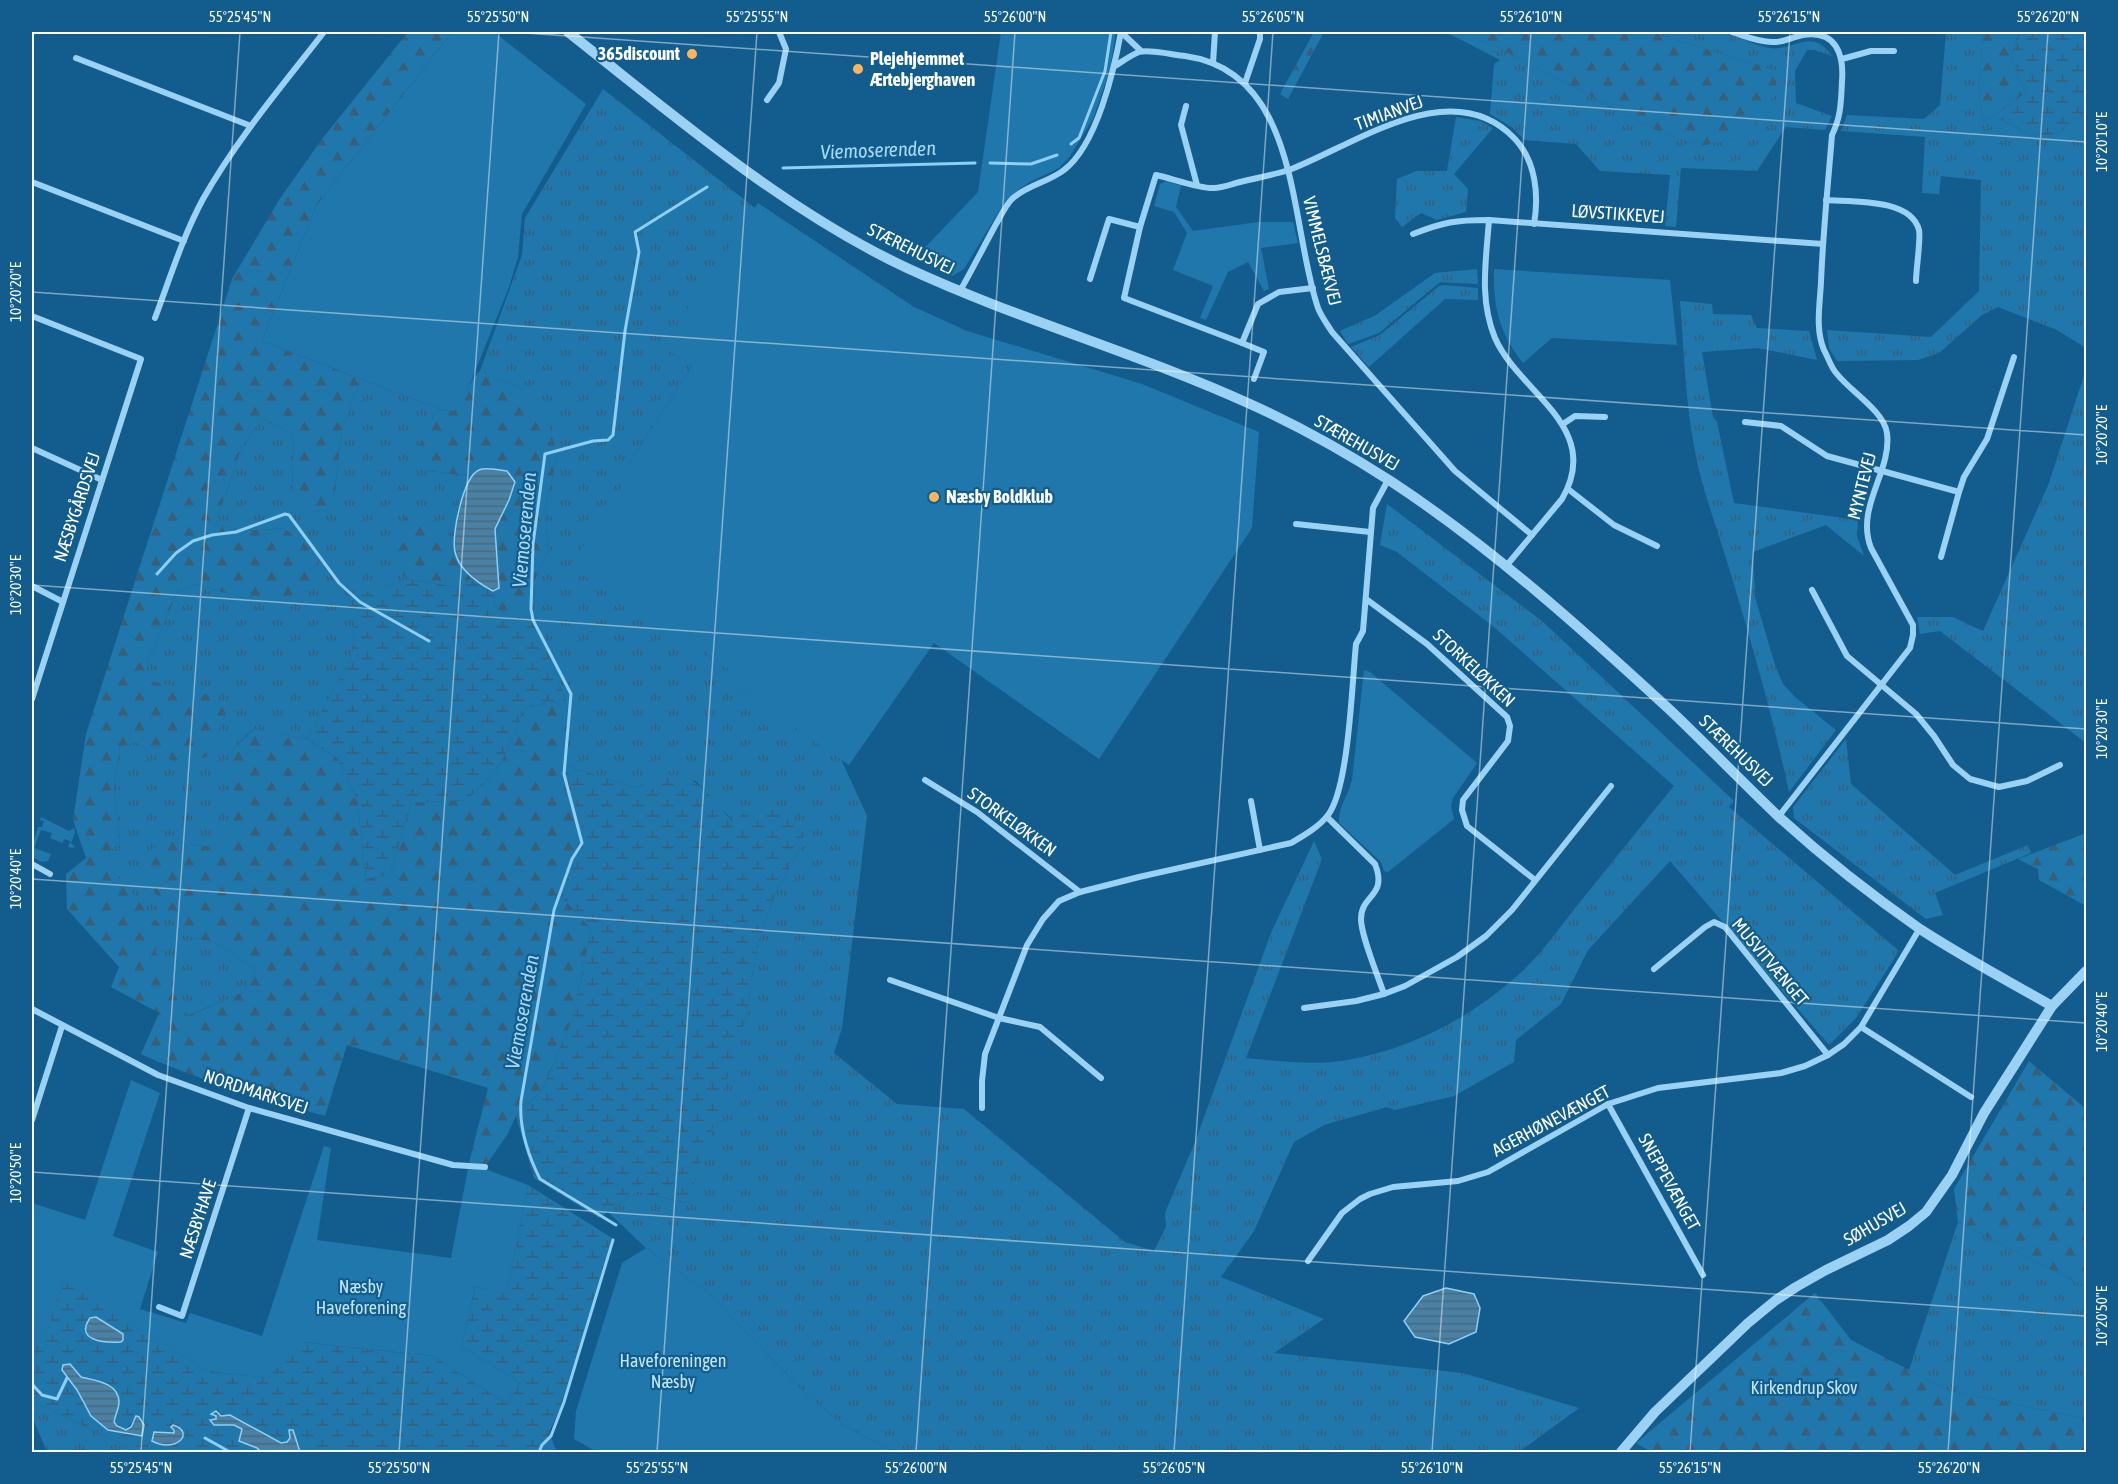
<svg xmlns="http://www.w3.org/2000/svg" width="2118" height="1484" viewBox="0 0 2118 1484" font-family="'Asap Condensed',sans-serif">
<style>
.grass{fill:url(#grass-tufts)}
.forest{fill:url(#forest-firs)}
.wetland{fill:url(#wetland-marsh);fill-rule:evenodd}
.green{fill:#2077ab}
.water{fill:url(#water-rules);stroke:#8dcff5;stroke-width:1.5}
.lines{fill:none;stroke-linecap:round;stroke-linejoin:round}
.stream{stroke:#8dcff5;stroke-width:3}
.minor{stroke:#9bd1f2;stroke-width:6}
.tertiary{stroke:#9bd1f2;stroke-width:10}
.ticks{fill:none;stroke:#fff;stroke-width:1.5;stroke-opacity:0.45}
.poi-dot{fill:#ffb45c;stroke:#125d8e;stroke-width:2}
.labels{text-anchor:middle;stroke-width:4.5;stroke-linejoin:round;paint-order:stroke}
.poi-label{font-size:18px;font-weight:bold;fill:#fff;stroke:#125d8e;text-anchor:start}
.street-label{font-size:18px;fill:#fff;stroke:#125d8e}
.park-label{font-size:18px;fill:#c2e7fd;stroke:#125d8e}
.water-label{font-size:20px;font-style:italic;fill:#a7daf9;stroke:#125d8e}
.neatline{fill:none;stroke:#fff;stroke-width:2}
.ticks-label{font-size:15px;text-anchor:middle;fill:#fff}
</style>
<defs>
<pattern id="grass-tufts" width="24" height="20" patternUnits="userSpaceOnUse" patternTransform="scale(1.5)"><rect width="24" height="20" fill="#2077ab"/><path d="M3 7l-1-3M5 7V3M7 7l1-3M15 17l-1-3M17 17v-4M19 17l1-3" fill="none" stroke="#385f77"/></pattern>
<pattern id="forest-firs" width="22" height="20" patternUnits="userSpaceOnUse" patternTransform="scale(1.5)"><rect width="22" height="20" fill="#2077ab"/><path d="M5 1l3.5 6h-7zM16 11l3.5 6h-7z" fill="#385f77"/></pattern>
<pattern id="wetland-marsh" width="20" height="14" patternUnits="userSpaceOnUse" patternTransform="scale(1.5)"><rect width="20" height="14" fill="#2077ab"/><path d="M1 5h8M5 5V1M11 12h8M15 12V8" fill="none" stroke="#385f77"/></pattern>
<pattern id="water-rules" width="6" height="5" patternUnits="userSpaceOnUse" patternTransform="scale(1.5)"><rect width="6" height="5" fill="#4980a3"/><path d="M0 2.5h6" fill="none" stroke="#4a697c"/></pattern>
</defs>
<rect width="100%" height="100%" fill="#125d8e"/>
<g class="grass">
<path d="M1446 32H1459L1499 48 1660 132 1699 146 1736 139 1774 70 1651 32C1671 32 1702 28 1721 32 1737 35 1753 45 1769 48 1795 52 1811 26 1832 56L1814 50H1807L1795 71 1796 103 1832 116 1825 130 1786 127 1757 171 1681 168 1676 227 1665 226 1670 175 1600 171 1576 144 1524 140 1513 128 1490 114 1494 64 1500 60Z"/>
<polygon points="1946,32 1983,32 1979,93 1983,122 1994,116 2029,134 2054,135 2086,111 2086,348 2057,330 1998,307 1982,315 1939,353 1918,360 1837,361 1829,348 1827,330 1931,337 1979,291 1981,180 1941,176 1939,194 1922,193 1925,137 1841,131 1847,115 1924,119 1940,105"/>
<path d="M603 89 755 208 663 347 692 366 629 463 634 467 739 689 840 757 867 816 842 1028 834 1053 897 1104 964 1109 1125 1242 1154 1251 1166 1227 1165 1213 1195 1142 1271 933 1314 841 1322 859 1246 1058C1280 1061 1313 1066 1347 1060 1410 1049 1469 1019 1517 976 1539 957 1558 930 1576 907 1609 866 1641 826 1674 786L1494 627 1397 552 1380 545 1387 504 1542 621 1734 801 1729 807 1899 951 1856 1018 1829 1045 1670 861 1588 950 1561 1004 1516 1040 1514 1062 1454 1096 1395 1110 1387 1107 1324 1125 1294 1142 1254 1231 1221 1277 1324 1319 1274 1353 1463 1373 1579 1408 1519 1452H894L843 1425 805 1393 706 1291 646 1248 608 1212 637 1192 686 1203 746 1016 758 943 777 890 801 847 752 808 733 821 696 781 661 776 636 788 564 765 568 713 565 699 534 614 535 578 548 553 545 509 558 454 522 389 480 371 522 255 525 218Z"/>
<polygon points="1456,117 1480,121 1493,128 1454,174 1468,189 1466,212 1437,220 1421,213 1402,227 1395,218 1397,179 1416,171 1447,171"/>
<polygon points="1477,269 1478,284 1440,282 1379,333 1348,344 1340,331 1376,315 1435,273"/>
<polygon points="1444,285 1478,288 1478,300 1445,299 1369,367 1351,347 1380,335 1439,286"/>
<path d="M1680 301 1712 304 1713 314 1751 315 1757 328 1809 331 1817 360 1758 348 1702 352 1713 417 1717 422 1734 503 1858 520 1857 536 1864 556 1826 525 1753 552 1755 597 1775 665 1783 684 1795 697 1836 730 1789 792C1772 712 1749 634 1725 555 1714 519 1700 483 1694 446 1685 398 1684 349 1680 301Z"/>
<polygon points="2086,369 2086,743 1940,631 1920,634 1917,617 1953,617 1983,631 2049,483"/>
<polygon points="361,379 442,410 430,418 429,471 472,476 458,508 455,537 446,528 388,547 407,579 348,599 354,633 352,655 307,739 253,729 231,752 231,832 212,847 165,841 185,936 214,942 256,970 244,992 187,1016 155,951 101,858 120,843 114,786 120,746 136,743 186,766 216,697 147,681 147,665 177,592 195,584 250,600 284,528 248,531 215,525 241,449 262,418 294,434 292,494 334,497 341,434"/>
<polygon points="1846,739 1851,784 1955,875 2028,845 2031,853 1935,893 1943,915 1926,919 1794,818 1793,807"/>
<polygon points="1958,1222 2086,1287 2086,1419 1948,1390 1909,1370"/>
<polygon points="32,1401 139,1452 47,1452 32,1416"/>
</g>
<g class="forest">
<path d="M408 32H452L316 206 262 341 361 379 341 434 334 497 322 514 306 509 292 494 294 434 262 418 241 449 215 525 248 531 284 528 320 556 314 585 285 599 250 600 195 584 177 592 147 665V680L216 697 226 713 207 756 185 767 136 743 120 746 114 786 120 843 101 858 160 925V942L155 951 188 1016 244 992 256 970 214 942 185 936 147 882 143 856 165 841 212 847 230 832 231 752 254 729 307 739 337 758 357 798 366 879 390 875 411 803 466 800 496 772 512 741 524 708 565 699 568 713 564 765 583 829 561 896 591 929 573 1018 542 1090 516 1116 507 1135 487 1164 469 1163 488 1088 347 1045 325 1116C263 1098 200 1081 141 1054L159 1013 111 987 119 967 67 909 66 874 86 858 73 820 86 734 232 279 279 200 322 139Z"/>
<polygon points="1314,32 1324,32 1288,99 1280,94"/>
<polygon points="1459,32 1651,32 1774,70 1778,73 1775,93 1758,123 1737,139 1699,146 1660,132 1499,48"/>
<polygon points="1983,32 2023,32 2020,33 2011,56 2025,93 1994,116 1983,122 1979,93"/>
<path d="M480 371 522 389 546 420 558 454 545 509 548 553 535 578 534 614 514 621 497 608 493 591 499 588 495 529 509 500 515 482 507 471C493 469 483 467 472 476L429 471 414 461 430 418 442 410 453 411C468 400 466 383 480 371Z"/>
<polygon points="424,515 446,528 455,537 455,553 471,578 460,588 407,579 387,547 405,517"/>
<polygon points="2086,833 2086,906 2039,880 2038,869 2018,859"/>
<polygon points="2029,1061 2086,1109 2086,1287 1958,1222 1954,1189"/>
<polygon points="1815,1293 1851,1340 1948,1390 2086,1419 2086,1452 1651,1452 1636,1443"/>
</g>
<g class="wetland">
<polygon points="2023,32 2086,32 2086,111 2054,135 2029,134 1994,116 2025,93 2011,56 2020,33"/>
<polygon points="471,578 493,591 497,608 514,621 534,614 565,699 524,708 512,741 496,772 466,800 411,803 390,875 366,879 357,798 337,758 307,739 352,655 354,633 347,599 407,579 460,588"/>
<path d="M564 765 636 788C644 784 653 778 661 776 693 767 714 801 732 821L752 808 772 804 786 811 804 834 801 847 777 890 758 943 746 1016 712 1130 687 1203 637 1192 599 1218 534 1178 516 1116 542 1090 573 1018 591 929 561 896 582 829Z"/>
<path d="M528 1185 612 1238 560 1409 549 1432 556 1450 555 1452H300L298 1443 290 1438 287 1443H281L218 1415 216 1416V1420H211L234 1425 242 1429 239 1441 257 1448 261 1452H139L32 1401V1331L45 1336 63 1280 207 1371 268 1378 301 1342 433 1356 507 1404 520 1383 462 1346 475 1287 507 1293ZM90 1318 121 1342C105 1343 74 1341 90 1318ZM70 1364 81 1377 112 1388 118 1396 119 1405 114 1422 117 1426 126 1430 133 1420 135 1436 91 1416 77 1390 62 1370Z"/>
</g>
<g class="green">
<polygon points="452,32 494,32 586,104 522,214 518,257 509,287 462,404 453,411 442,410 262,341 316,206"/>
<polygon points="1001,32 1116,32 1110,70 1093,119 1070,156 1059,168 1028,183 1013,194 998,213 964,269 952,276 914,259 978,192"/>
<polygon points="1167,181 1181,186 1176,207 1193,231 1258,222 1293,222 1298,243 1261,248 1269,289 1264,291 1248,262 1228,272 1206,320 1200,318 1213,286 1173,270 1187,233 1174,212 1154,206 1160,184"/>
<polygon points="758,203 914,307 967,331 1142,384 1259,432 1252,528 1099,759 934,643 849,765 739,689 726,665 570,567 634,467 629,463 692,366 662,347"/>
<path d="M1494 269 1670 280 1677 345 1552 338 1523 363C1499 333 1493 307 1494 269Z"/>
<path d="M1364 670 1370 672 1477 763 1453 798 1451 806 1454 819 1388 872 1384 871 1381 862 1339 823C1338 807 1348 796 1352 780Z"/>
<polygon points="41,817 69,831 74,828 75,833 71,843 75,847 72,848 68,847 70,841 64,839 63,843 50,838 52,833 41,830 34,848 51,854 48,861 42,862 32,857 32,845 38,827 42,827 44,821 40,820"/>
<polygon points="131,1080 160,1093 113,1236 158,1252 140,1309 186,1323 190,1313 262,1336 324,1146 331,1148 317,1240 451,1258 469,1163 528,1185 507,1294 475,1287 462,1346 520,1383 507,1404 433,1356 302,1342 268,1378 207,1371 63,1281 45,1337 32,1331 32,1203 85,1220"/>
<polygon points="646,1248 706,1291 805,1393 843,1425 894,1452 597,1452 574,1439 576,1411 622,1263"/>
</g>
<g class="water">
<path d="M493 469 507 471 515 482 509 500 495 529 499 588 493 591C478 583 459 570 455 552 451 536 463 477 479 470 483 468 489 469 493 469Z"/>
<polygon points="1446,1288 1474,1294 1480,1308 1476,1332 1449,1344 1415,1337 1404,1321 1423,1296"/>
<path d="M96 1317 123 1334V1340L121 1342C105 1343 74 1341 90 1318Z"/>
<path d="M70 1364 81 1377C94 1380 119 1383 119 1402 119 1409 115 1415 114 1422L117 1426 126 1430 131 1427 136 1416 139 1417 144 1425 142 1436 108 1430 91 1416 77 1390 62 1370 63 1365Z"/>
<polygon points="216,1411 221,1416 230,1415 281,1443 287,1442 290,1438 289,1430 293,1430 300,1452 261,1452 257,1448 239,1441 242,1429 234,1425 214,1425 210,1420 216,1419 216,1416 211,1414"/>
<path d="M173 1425C196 1432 176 1454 152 1441L154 1432 174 1433V1430L171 1427Z"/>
</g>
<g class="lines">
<g class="stream">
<polyline points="1071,144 1079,138 1105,71 1111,32"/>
<polyline points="990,163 1031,164 1057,155"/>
<polyline points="783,168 975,163"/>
<polyline points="157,574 176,553 193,541 212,535 236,532 285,514 289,515 339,583 360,602 429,641"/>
<path d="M616 1225 540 1179C528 1155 519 1127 521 1101L554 910 572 859 582 843 564 774 571 694 533 620 531 609 533 544 545 454 593 441 608 440 613 435 625 331 639 252 635 232 707 187"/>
<polyline points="32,1384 42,1395 57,1399 67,1378"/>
<polyline points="205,1438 230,1452"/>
<polyline points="539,1452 542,1445 551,1436 564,1402 613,1240"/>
</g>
<g class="minor">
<polyline points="1121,32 1141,51"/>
<path d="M1732 32C1745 36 1758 42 1772 42 1783 43 1792 37 1803 35 1836 30 1844 54 1842 81 1841 102 1841 117 1832 135 1828 184 1823 233 1821 282 1820 304 1815 329 1824 350 1828 357 1831 368 1837 374 1850 391 1884 411 1887 433 1892 472 1855 507 1871 548L1913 625V635L1910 648 1779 816"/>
<polyline points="76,58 251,126"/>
<polyline points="1842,59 1871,51 1894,51"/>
<polyline points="1213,63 1215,32"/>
<path d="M1115 66C1123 61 1131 55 1139 52 1149 49 1174 55 1185 56 1301 72 1289 223 1318 308 1321 316 1327 324 1332 332L1455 471 1532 535"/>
<polyline points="1245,83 1260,39 1260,32"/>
<polyline points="767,100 779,83 786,49 779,32"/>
<polyline points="1186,106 1181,125 1197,185"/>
<polyline points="32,182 184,241"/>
<path d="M1826 200C1852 202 1911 198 1919 230 1921 239 1916 269 1916 281"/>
<path d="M1489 220C1486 261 1479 299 1495 338 1519 393 1604 427 1562 499L1507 565"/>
<path d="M1413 234C1444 222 1455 220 1489 220L1823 244"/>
<polyline points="1090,279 1109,219 1140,227"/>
<path d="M1313 288 1279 292 1258 304 1242 343 1124 298 1140 227 1156 175C1171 178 1200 189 1214 188 1222 188 1232 184 1240 182 1256 178 1273 175 1289 170 1355 145 1452 72 1515 139 1536 162 1539 195 1534 224"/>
<path d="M960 291C972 270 983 248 995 226 1000 218 1005 206 1012 199 1027 185 1049 182 1064 170 1097 145 1114 70 1121 32"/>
<polyline points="32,316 141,359 32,699"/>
<path d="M155 318C170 278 183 236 203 199 237 139 282 86 324 32"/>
<polyline points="1242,343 1264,352 1254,379"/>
<polyline points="1745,422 1781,426 1827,456 1959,492"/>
<polyline points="1563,424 1575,416 1605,417"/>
<polyline points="32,448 102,480"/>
<polyline points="1568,489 1614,525 1657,546"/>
<polyline points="1296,524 1370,532"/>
<polyline points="1941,557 1959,492 1964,477 1987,439 2014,357"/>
<polyline points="32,586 63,602"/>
<polyline points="1812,590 1847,656 1916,714 1934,736 1953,765 1970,779 1999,787 2027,781 2060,765"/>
<polyline points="1366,599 1427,644 1507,717 1510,726 1508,741 1463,800 1462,810 1467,826 1535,880"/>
<polyline points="925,780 977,812 1080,892"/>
<polyline points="1251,801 1260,850"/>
<path d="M1327 817 1375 864C1388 897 1361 894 1361 919 1361 936 1378 976 1384 994"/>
<polyline points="32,864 50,874"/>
<polyline points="1654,969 1705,927 1714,922 1725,927 1828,1055"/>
<polyline points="890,980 999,1018 1040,1027 1101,1078"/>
<polyline points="1304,1008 1356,1001 1384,994 1405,986 1457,957 1486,936 1512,910 1611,786"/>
<polyline points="32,1009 158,1075 249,1108 453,1165 485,1167"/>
<polyline points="1861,1027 1971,1097"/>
<polyline points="1608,1104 1703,1275"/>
<path d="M982 1108V1081L985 1054 1027 945 1043 919 1059 901 1080 892 1139 877 1291 843C1303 836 1319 827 1328 815 1349 788 1352 682 1356 644L1363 631 1373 508 1388 480"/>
<polyline points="32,1120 62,1026"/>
<polyline points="1308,1261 1342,1213 1360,1199 1370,1194 1393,1187 1458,1181 1488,1172 1608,1104 1658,1088 1781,1073 1805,1066 1828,1055 1844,1044 1861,1027 1920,928"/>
<polyline points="159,1307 182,1316 249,1108"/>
</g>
<g class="tertiary">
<path d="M568 32C675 116 783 210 907 268 1019 320 1138 353 1250 404 1299 426 1347 453 1392 482 1492 548 1582 629 1670 710 1707 745 1742 782 1779 817 1823 857 1871 895 1920 929 1963 957 2008 981 2052 1006"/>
<polyline points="1621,1452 1655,1412 1748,1323 1776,1300 1796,1287 1826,1270 1888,1240 1909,1226 1926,1212 1952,1175 1984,1113 2052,1006 2086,971"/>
</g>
</g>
<path class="ticks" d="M511 32 2086 142M32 292 2086 435M32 585 2086 729M32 879 2086 1023M32 1172 2086 1316M141 1452 240 32M399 1452 499 32M657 1452 757 32M916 1452 1015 32M1174 1452 1273 32M1432 1452 1531 32M1690 1452 1790 32M1948 1452 2048 32"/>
<g class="poi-dot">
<circle cx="692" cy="54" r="6"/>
<circle cx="858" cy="69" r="6"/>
<circle cx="934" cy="497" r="6"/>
</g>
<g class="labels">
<g class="poi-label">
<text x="680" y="60" text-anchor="end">365discount</text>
<text x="870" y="65">Plejehjemmet<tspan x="870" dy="21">Ærtebjerghaven</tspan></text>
<text x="946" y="503">Næsby Boldklub</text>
</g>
<g class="street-label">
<text transform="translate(1389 113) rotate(-20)" y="6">TIMIANVEJ</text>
<text transform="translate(1618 214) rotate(4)" y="6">LØVSTIKKEVEJ</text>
<text transform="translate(911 249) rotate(26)" y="6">STÆREHUSVEJ</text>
<text transform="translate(1322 251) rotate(76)" y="6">VIMMELSBÆKVEJ</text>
<text transform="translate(1357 443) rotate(30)" y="6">STÆREHUSVEJ</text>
<text transform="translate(1862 486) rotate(-76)" y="6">MYNTEVEJ</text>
<text transform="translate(77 507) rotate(-72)" y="6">NÆSBYGÅRDSVEJ</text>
<text transform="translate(1474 668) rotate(43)" y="6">STORKELØKKEN</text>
<text transform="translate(1736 751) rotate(44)" y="6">STÆREHUSVEJ</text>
<text transform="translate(1012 822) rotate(36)" y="6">STORKELØKKEN</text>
<text transform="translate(1770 962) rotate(50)" y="6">MUSVITVÆNGET</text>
<text transform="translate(256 1092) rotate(18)" y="6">NORDMARKSVEJ</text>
<text transform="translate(1551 1121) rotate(-28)" y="6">AGERHØNEVÆNGET</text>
<text transform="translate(1669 1182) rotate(61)" y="6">SNEPPEVÆNGET</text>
<text transform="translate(198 1219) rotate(-72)" y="6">NÆSBYHAVE</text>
<text transform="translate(1875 1224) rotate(-30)" y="6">SØHUSVEJ</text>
</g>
<g class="park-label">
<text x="361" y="1293">Næsby<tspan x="361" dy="21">Haveforening</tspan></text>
<text x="673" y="1367">Haveforeningen<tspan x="673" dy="21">Næsby</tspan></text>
<text x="1804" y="1394">Kirkendrup Skov</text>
</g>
<g class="water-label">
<text transform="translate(878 150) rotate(-2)" y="7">Viemoserenden</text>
<text transform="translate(524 530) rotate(-85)" y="7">Viemoserenden</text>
<text transform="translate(522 1012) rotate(-80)" y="7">Viemoserenden</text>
</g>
</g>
<rect width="2118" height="1484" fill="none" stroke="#125d8e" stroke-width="66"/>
<rect x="33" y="33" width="2052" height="1418" class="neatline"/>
<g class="ticks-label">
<text x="240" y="22">55°25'45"N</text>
<text x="498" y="22">55°25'50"N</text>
<text x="757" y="22">55°25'55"N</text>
<text x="1015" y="22">55°26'00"N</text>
<text x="1273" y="22">55°26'05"N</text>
<text x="1531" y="22">55°26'10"N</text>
<text x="1789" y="22">55°26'15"N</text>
<text x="2048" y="22">55°26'20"N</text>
<text transform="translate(2102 142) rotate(-90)" y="5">10°20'10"E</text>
<text transform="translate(16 292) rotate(-90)" y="5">10°20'20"E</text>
<text transform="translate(2102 435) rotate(-90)" y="5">10°20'20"E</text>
<text transform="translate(16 585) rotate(-90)" y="5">10°20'30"E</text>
<text transform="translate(2102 729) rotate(-90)" y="5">10°20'30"E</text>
<text transform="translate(16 879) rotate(-90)" y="5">10°20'40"E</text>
<text transform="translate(2102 1022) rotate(-90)" y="5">10°20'40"E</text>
<text transform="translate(16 1173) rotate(-90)" y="5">10°20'50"E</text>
<text transform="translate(2102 1316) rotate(-90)" y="5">10°20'50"E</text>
<text x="141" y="1473">55°25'45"N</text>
<text x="399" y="1473">55°25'50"N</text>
<text x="657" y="1473">55°25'55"N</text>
<text x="916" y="1473">55°26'00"N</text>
<text x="1174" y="1473">55°26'05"N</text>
<text x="1432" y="1473">55°26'10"N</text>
<text x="1690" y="1473">55°26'15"N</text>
<text x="1949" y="1473">55°26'20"N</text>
</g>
</svg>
